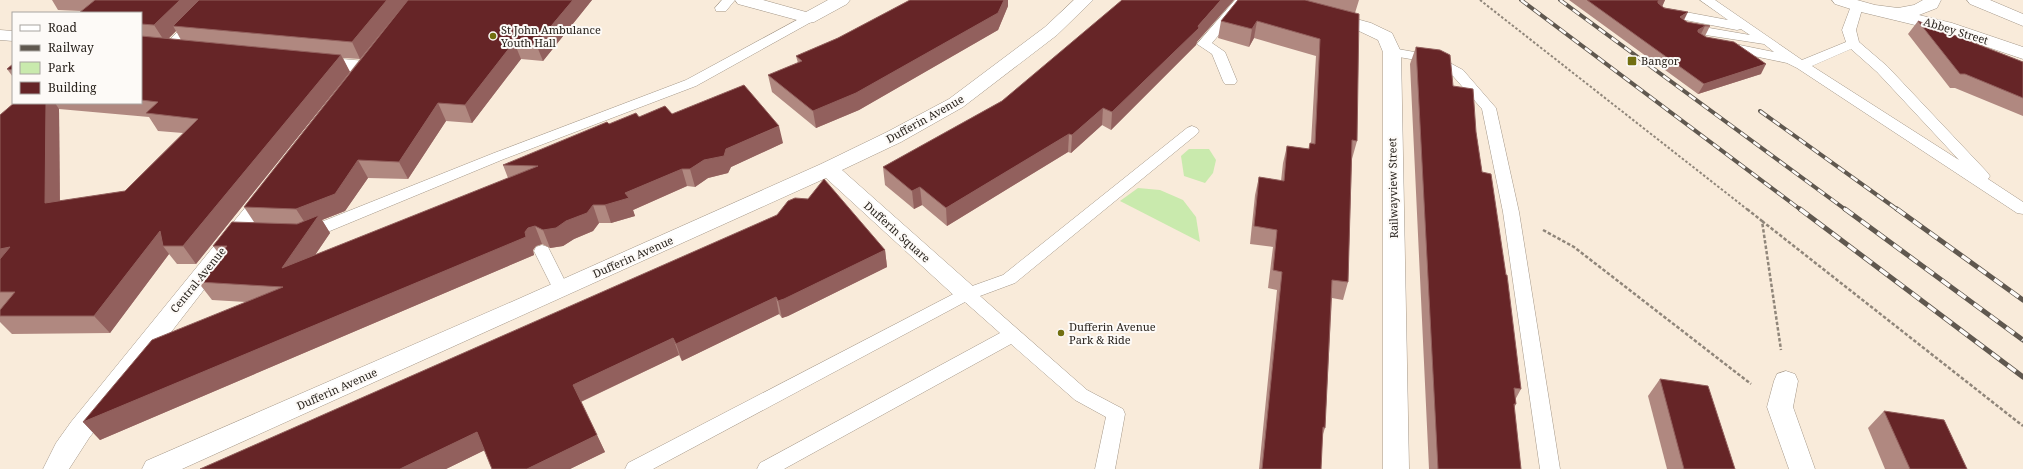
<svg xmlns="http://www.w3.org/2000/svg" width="2023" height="469" viewBox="0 0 2023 469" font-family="'Noto Serif',serif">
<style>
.green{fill:#c9eaad}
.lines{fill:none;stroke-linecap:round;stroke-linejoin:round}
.service-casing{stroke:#a49788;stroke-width:1}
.minor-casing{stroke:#a49788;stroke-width:1}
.primary-casing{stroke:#a49788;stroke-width:1}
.path-far1{stroke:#90867a;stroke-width:2;stroke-dasharray:2.5 2;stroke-linecap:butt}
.path{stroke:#90867a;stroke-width:2.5;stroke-dasharray:3.5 2;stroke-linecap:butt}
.service{fill:#fff;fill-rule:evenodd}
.minor{fill:#fff;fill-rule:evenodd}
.primary{fill:#fff;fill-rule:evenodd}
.rail-far1-casing{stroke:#60584f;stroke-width:4}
.rail-casing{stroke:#60584f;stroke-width:5}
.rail-far1{stroke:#fdfaf7;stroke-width:2.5;stroke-dasharray:8;stroke-linecap:butt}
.rail{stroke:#fdfaf7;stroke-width:3.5;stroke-dasharray:10;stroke-linecap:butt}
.wall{fill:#b08880;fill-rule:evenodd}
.shaded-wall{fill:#92605d}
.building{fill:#662527;stroke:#92605d}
.poi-dot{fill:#726f10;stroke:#fdfaf7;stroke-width:1.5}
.labels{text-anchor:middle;stroke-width:4;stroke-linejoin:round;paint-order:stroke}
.poi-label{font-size:11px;fill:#29231d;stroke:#fdfaf7;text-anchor:start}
.street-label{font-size:11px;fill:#29231d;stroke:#fdfaf7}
</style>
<rect width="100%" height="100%" fill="#f9ebda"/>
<g class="green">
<polygon points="1189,149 1209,149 1216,160 1213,173 1205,183 1184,176 1181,156"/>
<polygon points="1138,188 1160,190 1183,200 1196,217 1200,242 1120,201"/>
</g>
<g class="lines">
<defs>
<g id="service">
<polygon points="210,0 223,0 173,52 163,52 161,49 163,46"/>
<polygon points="722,0 735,0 726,11 716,11 715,8"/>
<polygon points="1235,0 1248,0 1212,43 1225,52 1237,81 1235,84 1225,84 1223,81 1212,54 1197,44"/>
<path d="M1700 0H1715L1802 60 1846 42 1842 30 1851 6 1852 3H1862L1863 6 1856 30 1859 42 1887 66 1987 172 1990 176 1988 179 2023 202V214L2017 213 1797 68 1787 63 1720 49 1718 46 1720 43 1725 42 1774 52 1764 44 1686 32 1679 28 1686 24 1750 35 1741 29 1737 30 1664 16 1658 12 1664 8 1728 20ZM1851 49 1877 72 1959 160 1812 66Z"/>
<polygon points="808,14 813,15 814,18 813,21 696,86 504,159 313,238 307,240 301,238 299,234 301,230 494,153 686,80"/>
<polygon points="1392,48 1437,56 1463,70 1496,108 1519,212 1560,469 1540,469 1503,212 1482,109 1453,76 1428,62 1387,55 1385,52 1387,49"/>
<polygon points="1192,126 1197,128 1199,131 1197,134 1015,283 980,296 1087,390 1123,409 1125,414 1115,469 1095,469 1106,417 1075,400 1011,344 784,469 757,469 760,463 1000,333 965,302 653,469 625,469 628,463 961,290 1003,275 1187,128"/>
<polygon points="542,245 548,247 569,289 567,293 561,295 555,293 534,251 536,247"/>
</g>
<g id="minor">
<polygon points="735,0 763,0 806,12 828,0 850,0 847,4 814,22 808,23 738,4"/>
<polygon points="1074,0 1093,0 1057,35 963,107 901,142 842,170 975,288 979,294 975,300 967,303 959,300 826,178 182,469 142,469 146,461 516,300 821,164 887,132 949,99 1045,27"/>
<polygon points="1331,12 1371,23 1392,33 1401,52 1409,469 1383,469 1383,52 1378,40 1359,31 1325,21 1322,17 1325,13"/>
<polygon points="0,30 13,31 13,41 0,40"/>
<polygon points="318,57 366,61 373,63 375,67 373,71 366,73 311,67 309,63 311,59"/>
<polygon points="268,186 275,188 279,193 275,198 89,438 69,469 43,469 56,443 71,422 261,188"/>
<polygon points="1786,371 1795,374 1798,381 1793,407 1815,469 1789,469 1767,407 1774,381 1777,374"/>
</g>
<g id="primary">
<polygon points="1832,0 1857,0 1875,5 1898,8 1914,5 1923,0 1941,0 1937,8 1919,15 1952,23 2023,47 2023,59 1940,31 1857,11 1835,4"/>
<polygon points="1967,0 1990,0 2023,14 2023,26 1970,4"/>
</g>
</defs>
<use href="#service" class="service-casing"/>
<use href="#minor" class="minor-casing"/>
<use href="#primary" class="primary-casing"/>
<polyline class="path-far1" points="1480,0 1748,210"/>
<g class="path">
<polyline points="1747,209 1762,221 1781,350"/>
<polyline points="1762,221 2023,426"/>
<polyline points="1543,230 1574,247 1751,384"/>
</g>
<use href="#service" class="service"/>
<use href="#minor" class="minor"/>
<use href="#primary" class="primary"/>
<defs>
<g id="rail-far1">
<polyline points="1521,0 1801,210"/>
<polyline points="1560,0 1846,210"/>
<polyline points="1760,111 1898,210"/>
</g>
<g id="rail">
<polyline points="1800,209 2023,377"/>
<polyline points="1845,209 2023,340"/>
<polyline points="1897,209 2023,300"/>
</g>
</defs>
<use href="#rail-far1" class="rail-far1-casing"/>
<use href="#rail" class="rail-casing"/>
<use href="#rail-far1" class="rail-far1"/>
<use href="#rail" class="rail"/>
</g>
<g class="wall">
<path d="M52 0H592L543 61 521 59 472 123 446 121 408 179 368 178 345 211 322 220 330 233 315 255 508 178 503 165 609 124 639 117 672 114 783 143 731 167 728 173 708 178 695 187 687 186 633 210 635 216 611 223H599L593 231 574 239 563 246 550 248 542 244 536 246 533 250 534 255 100 440 83 422 246 302 212 300 198 282 220 255 213 246 254 222 244 207 360 59 343 58 350 72 196 264H177L169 254 110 333 12 334 0 322V115L14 103H141V13L81 11 58 10ZM176 31 181 40 168 39ZM59 109 149 117 158 131 183 133 125 191 60 201Z"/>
<polygon points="910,0 1008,0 1008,6 998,30 859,110 816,128 772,92 768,75 798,63 796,56 838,38"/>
<polygon points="1238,0 1359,0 1355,13 1357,141 1352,159 1348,282 1343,300 1332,298 1325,428 1322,437 1321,469 1259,469 1277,290 1268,288 1273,247 1250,244 1255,195 1259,177 1281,181 1283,163 1287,146 1309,149 1310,143 1311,143 1316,56 1254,38 1249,47 1218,38 1221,21"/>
<polygon points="1569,0 1665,0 1662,6 1687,22 1710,26 1705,36 1761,74 1698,94"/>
<polygon points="1918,21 2023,62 2023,116 1955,88 1950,88 1908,34"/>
<polygon points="1197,42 1196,45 1111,130 1102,125 1071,153 1068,152 947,226 922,205 914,209 885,185 883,167 1002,101"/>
<polygon points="1416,47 1453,86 1476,132 1482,172 1521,389 1515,400 1516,404 1514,408 1521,469 1429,469 1410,64"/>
<polygon points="13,64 13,77 7,69"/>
<polygon points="885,250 887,267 788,316 782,318 779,314 682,361 679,355 581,402 605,452 570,469 492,469 485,450 446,469 200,469"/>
<polygon points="1660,379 1735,469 1667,469 1648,396"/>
<polygon points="1884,411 1967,469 1885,469 1868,428"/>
</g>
<g class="shaded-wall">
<polygon points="180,0 208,0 173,26 176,31 165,42 154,25"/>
<polygon points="387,0 408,0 360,59 352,42"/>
<polygon points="573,0 592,0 543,61 536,44"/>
<polygon points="1004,0 1008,0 1008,6 998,30 859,110 816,128 813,111"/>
<polygon points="1221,0 1234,0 1197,42 1196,45 1111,130 1112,112 1198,26"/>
<polygon points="1660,0 1665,0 1662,7 1653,11 1658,1"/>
<polygon points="1688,12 1683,22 1680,17"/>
<polygon points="1257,21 1254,38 1249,47 1252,29"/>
<polygon points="1705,26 1700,36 1693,40 1698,30"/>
<polygon points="514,42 521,59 472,123 465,105"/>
<polygon points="341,55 350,72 196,264 183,246"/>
<polygon points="1766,64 1761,74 1698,94 1704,84"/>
<polygon points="46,103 55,103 59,109 60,221 45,203"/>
<polygon points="438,103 446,121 408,179 399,162"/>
<polygon points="1103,108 1102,125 1071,153 1072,135"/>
<polygon points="779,126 783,143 731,167 728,173 708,178 695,187 690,169 704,160 726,149"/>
<polygon points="1069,134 1068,152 947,226 946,208"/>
<polygon points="358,160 368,178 345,211 322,220 330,233 294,286 282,268 307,226 296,209"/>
<polygon points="682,169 687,186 633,210 635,216 611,223 605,205 625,193"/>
<polygon points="920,187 922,205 914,209 912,191"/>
<polygon points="593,205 599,223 593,231 574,239 563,246 550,248 543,230 566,221"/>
<polygon points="535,226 542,244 536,246 533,250 534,255 100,440 83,422 525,232 528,228"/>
<polygon points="160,231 163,246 169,254 110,333 94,316"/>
<polygon points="10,247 0,269 0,249"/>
<polygon points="885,250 887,267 788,316 782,318 778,301"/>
<polygon points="776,297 779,314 682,361 676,344"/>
<polygon points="673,338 679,355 580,402 573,385"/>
<polygon points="477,432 487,449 446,469 400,469"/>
<polygon points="597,435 605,452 570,469 527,469"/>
</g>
<g class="building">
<polygon points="95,0 180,0 154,25 141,24 141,13 79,13"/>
<polygon points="199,0 387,0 352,42 173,26"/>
<polygon points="408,0 573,0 536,44 514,42 465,105 438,103 399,162 358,160 335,194 296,209 244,207"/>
<polygon points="910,0 1004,0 998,13 856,93 813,111 768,75 802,61 796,56 838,38"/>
<polygon points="1122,0 1221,0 1198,26 1199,28 1112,112 1103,108 1072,135 1069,134 946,208 920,187 912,191 883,167 1002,101"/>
<polygon points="1238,0 1305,0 1359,14 1357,141 1352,140 1348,282 1332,280 1325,428 1323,427 1321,469 1262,469 1282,272 1273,270 1277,230 1254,226 1259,177 1284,181 1287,146 1309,149 1310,143 1315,144 1320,39 1257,21 1252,29 1221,21"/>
<polygon points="1587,0 1660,0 1658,1 1658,3 1664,8 1688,12 1680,17 1687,22 1710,26 1705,26 1698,30 1698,32 1706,37 1734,42 1766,64 1704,84"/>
<polygon points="1918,21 2023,62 2023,98 1965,74 1960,74"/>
<polygon points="141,36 341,55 183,246 163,246 160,231 94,316 0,316 0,310 15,292 0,292 0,259 10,247 0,249 0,115 14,103 46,103 45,203 125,191 198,119 146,113 158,102 141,100"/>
<polygon points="1416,47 1440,50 1450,55 1453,86 1473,89 1476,132 1482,172 1491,174 1506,275 1507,275 1521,389 1514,388 1516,404 1514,404 1521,469 1438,469"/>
<polygon points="13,64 13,70 7,69"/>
<polygon points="744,85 779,126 726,149 724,156 704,160 690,169 682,169 625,193 629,198 605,205 593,205 587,213 566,221 556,228 543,230 535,226 528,228 525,232 526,237 83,422 152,340 283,287 198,282 227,246 213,246 232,222 297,224 319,215 282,268 538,166 503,165 607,122 609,124 636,113 639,117 665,106 672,114"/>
<polygon points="824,179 885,250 784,299 778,301 776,297 676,344 673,338 573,385 597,435 527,469 492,469 477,432 400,469 200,469 777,215 788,201 795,198 808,199"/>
<polygon points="1660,379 1708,386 1735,469 1684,469"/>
<polygon points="1884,411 1944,420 1967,469 1910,469"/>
</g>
<g class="poi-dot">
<circle cx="493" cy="36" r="4"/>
<rect x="1627" y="56" width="10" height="10" rx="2"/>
<circle cx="1061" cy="333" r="4"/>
</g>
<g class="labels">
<g class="poi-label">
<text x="501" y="34">St John Ambulance<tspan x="501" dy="13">Youth Hall</tspan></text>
<text x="1641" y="65">Bangor</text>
<text x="1069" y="331">Dufferin Avenue<tspan x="1069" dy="13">Park &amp; Ride</tspan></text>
</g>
<g class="street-label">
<text transform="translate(1956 31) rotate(17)" y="4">Abbey Street</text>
<text transform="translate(925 119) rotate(-29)" y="4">Dufferin Avenue</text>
<text transform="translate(1393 188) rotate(-91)" y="4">Railwayview Street</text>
<text transform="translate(897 232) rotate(42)" y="4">Dufferin Square</text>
<text transform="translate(633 257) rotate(-24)" y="4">Dufferin Avenue</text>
<text transform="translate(198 280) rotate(-51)" y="4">Central Avenue</text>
<text transform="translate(337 389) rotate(-24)" y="4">Dufferin Avenue</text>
</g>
</g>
<rect x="12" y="12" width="130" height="92" fill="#fdfaf7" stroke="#a8a4a0"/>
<rect x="20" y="25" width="20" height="6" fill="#ffffff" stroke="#a8a4a0"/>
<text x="48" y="32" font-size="12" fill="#29231d">Road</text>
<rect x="20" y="45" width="20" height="6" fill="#60584f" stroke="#a8a4a0"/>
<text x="48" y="52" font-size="12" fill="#29231d">Railway</text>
<rect x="20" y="62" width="20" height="12" fill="#c9eaad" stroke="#a8a4a0"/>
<text x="48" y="72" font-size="12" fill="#29231d">Park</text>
<rect x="20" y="82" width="20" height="12" fill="#662527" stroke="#a8a4a0"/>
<text x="48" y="92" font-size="12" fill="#29231d">Building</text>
</svg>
